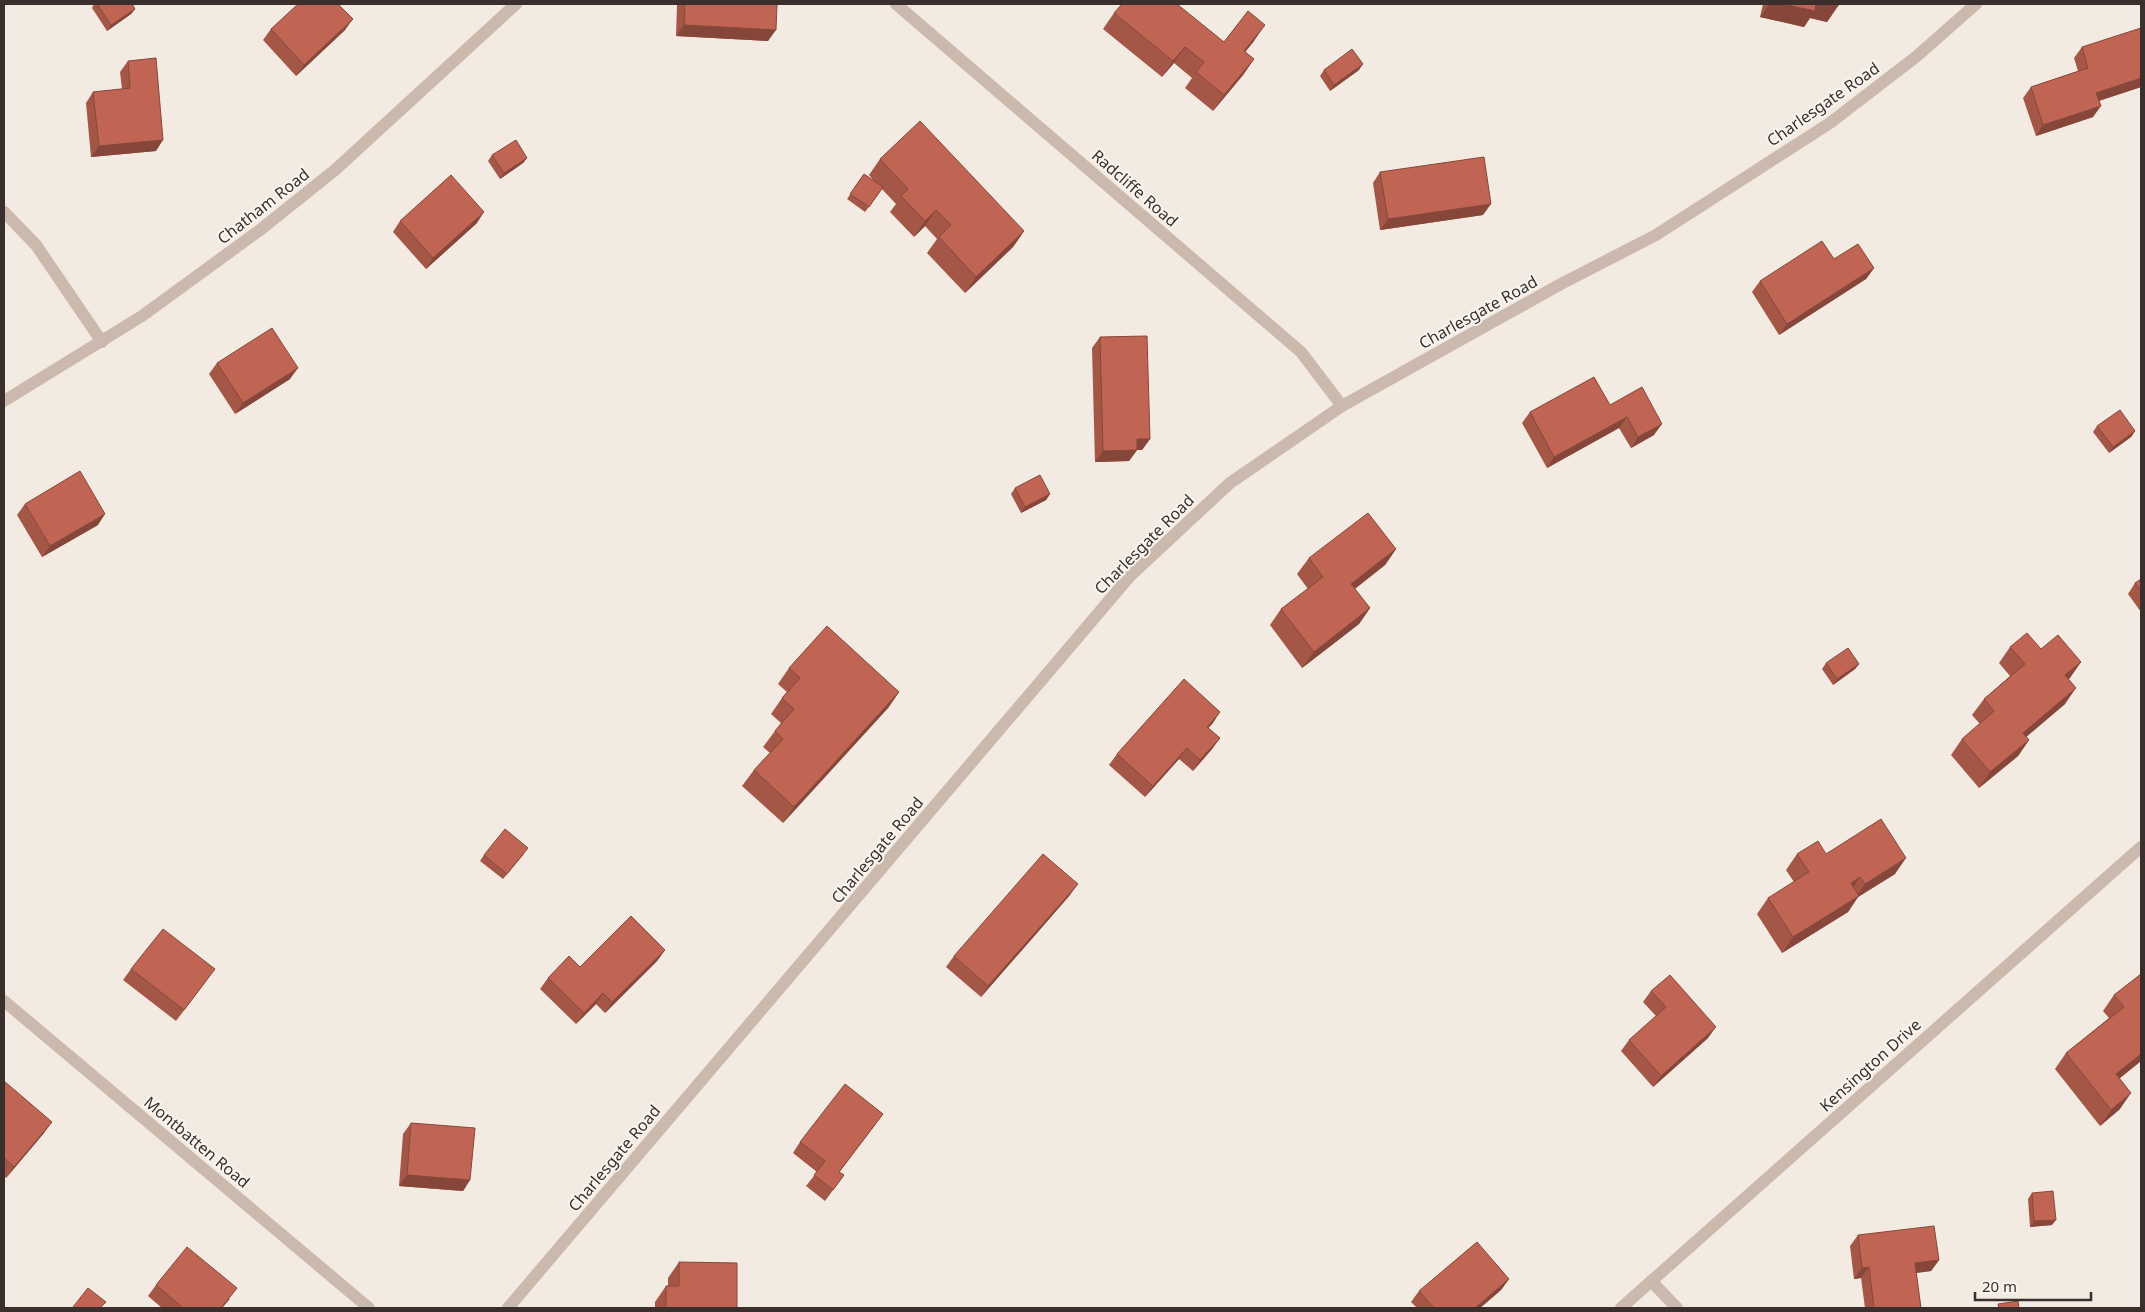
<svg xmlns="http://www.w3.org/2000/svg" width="2145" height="1312" viewBox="0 0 2145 1312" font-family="'Noto Sans',sans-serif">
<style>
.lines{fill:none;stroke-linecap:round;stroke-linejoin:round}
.street{stroke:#cbb9ae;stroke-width:12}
.wall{fill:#a55747}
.shaded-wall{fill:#86473a}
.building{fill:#c06553;stroke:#86473a}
.labels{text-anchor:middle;stroke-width:4;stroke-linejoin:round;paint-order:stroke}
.street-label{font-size:16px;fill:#3a2f2c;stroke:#faf4ef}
</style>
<rect width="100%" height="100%" fill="#f3eae2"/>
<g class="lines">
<g class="street">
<polyline points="896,4 1301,352 1342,406"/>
<polyline points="4,212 36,245 102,342"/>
<polyline points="4,401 142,316 260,230 335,170 516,4"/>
<polyline points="4,1001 369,1308"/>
<polyline points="1651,1281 1677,1308"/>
<polyline points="508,1308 1130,576 1230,483 1342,406 1559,285 1656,235 1830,123 1917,56 1976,4"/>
<polyline points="1621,1308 2141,847"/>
</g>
</g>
<g class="wall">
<polygon points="94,4 132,4 135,9 131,14 107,31 92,8"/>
<polygon points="677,4 777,4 768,41 676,36"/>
<polygon points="1763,4 1839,4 1838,6 1827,22 1810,18 1804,27 1760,17"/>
<polygon points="1114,13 1224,42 1254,41 1245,52 1254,59 1243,75 1213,111 1185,88 1192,78 1174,63 1162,77 1103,29"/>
<polygon points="271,29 345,30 296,76 263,40"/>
<polygon points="2082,47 2141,87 2099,101 2093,117 2036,136 2023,98 2031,87 2078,71 2074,58"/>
<polygon points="128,61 156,151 91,157 86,103 93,92 122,89 120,72"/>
<polygon points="1324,70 1359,70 1330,91 1320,76"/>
<polygon points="492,155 527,158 523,163 500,179 488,161"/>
<polygon points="880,159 1024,231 1013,247 965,293 927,253 937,239 925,226 914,237 890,212 896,204 882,189 865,212 847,199 864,174 874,181 869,175"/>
<polygon points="1380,172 1483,215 1380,230 1373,183"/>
<polygon points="400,221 477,223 426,269 393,232"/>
<polygon points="1834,259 1874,268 1866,279 1779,335 1752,292 1760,281"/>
<polygon points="1100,337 1150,439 1142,450 1137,450 1129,461 1095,462 1092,348"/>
<polygon points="217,363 290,379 235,414 209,374"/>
<polygon points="1610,405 1654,435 1631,448 1619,428 1547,468 1522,423 1530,412"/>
<polygon points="2097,426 2135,431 2131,437 2109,453 2093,432"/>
<polygon points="1015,488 1050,494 1046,500 1021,513 1011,494"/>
<polygon points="25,504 98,525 42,557 17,515"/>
<polygon points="1396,549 1385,565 1355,589 1370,608 1359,624 1302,668 1270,625 1281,609 1308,589 1297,574 1309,558"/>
<polygon points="2141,579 2141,612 2128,594 2135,583"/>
<polygon points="2010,647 2041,649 2081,662 2068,679 2065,704 2026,737 2029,740 2018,756 1979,788 1951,755 1962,739 1980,724 1972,715 1984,699 2010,676 1999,663"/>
<polygon points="1826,663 1859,664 1855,669 1833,685 1822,669"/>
<polygon points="789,668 899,692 888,708 783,823 742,786 754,770 770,753 763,747 781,723 771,714 782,698 787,692 778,684"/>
<polygon points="1213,723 1208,728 1220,738 1212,749 1193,771 1179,759 1145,797 1109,765 1117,754"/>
<polygon points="524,854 503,879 480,861 484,855"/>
<polygon points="1797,854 1826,854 1895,874 1858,897 1848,912 1782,953 1757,914 1768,898 1794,882 1786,870"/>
<polygon points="1070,895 981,997 946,967 954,956"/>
<polygon points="665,950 657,961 605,1013 596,1004 576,1024 540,989 548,978 580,967"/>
<polygon points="131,969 207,980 176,1021 123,980"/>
<polygon points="2141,974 2141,1061 2120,1078 2120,1109 2100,1126 2055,1069 2066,1053 2109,1018 2103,1011 2114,995"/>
<polygon points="1651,991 1708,1038 1653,1087 1621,1051 1629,1040 1656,1016 1643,1002"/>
<polygon points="4,1081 44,1133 6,1178 4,1176"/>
<polygon points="411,1123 470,1180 463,1191 399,1186 403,1134"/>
<polygon points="875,1125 839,1172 844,1175 825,1201 806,1186 817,1172 793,1153 800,1142"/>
<polygon points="2032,1193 2052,1225 2030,1227 2028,1199"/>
<polygon points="1858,1235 1939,1260 1931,1271 1916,1273 1921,1308 1865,1308 1861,1278 1854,1279 1850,1246"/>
<polygon points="679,1262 737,1308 655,1308 655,1302 666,1286 668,1286 668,1278"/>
<polygon points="1509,1279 1501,1290 1480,1308 1417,1308 1411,1302 1419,1291"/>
<polygon points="156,1285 230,1299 222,1308 162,1308 148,1296"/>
</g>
<g class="shaded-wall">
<polygon points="1769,4 1830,4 1838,6 1827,22 1810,18 1804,27 1760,17"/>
<polygon points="135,9 131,14 107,31 111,25"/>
<polygon points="353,19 345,30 296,76 304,65"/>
<polygon points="684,25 776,30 768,41 676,36"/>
<polygon points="1265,25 1254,41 1233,67 1244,51"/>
<polygon points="1185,47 1174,63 1162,77 1173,61"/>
<polygon points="1254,59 1243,75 1213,111 1224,95"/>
<polygon points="1363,64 1359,70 1330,91 1334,85"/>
<polygon points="2141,78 2141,87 2089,104 2096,93"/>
<polygon points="2101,106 2093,117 2036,136 2043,125"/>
<polygon points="163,140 156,151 91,157 99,146"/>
<polygon points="527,158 523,163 500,179 504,173"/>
<polygon points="1491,204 1483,215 1380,230 1388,219"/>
<polygon points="936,210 925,226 914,237 925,221"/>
<polygon points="484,212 477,223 426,269 433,258"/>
<polygon points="1024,231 1013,247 965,293 976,277"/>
<polygon points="1874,268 1866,279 1779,335 1787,324"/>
<polygon points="298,368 290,379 235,414 243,403"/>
<polygon points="1627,417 1619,428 1547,468 1554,457"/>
<polygon points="1662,424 1654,435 1631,448 1638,437"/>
<polygon points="2135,431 2131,437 2109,453 2113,447"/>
<polygon points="1137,439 1150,439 1142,450 1129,450"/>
<polygon points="1137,450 1129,461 1095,462 1103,451"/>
<polygon points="1050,494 1046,500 1021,513 1025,507"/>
<polygon points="105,514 98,525 42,557 50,546"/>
<polygon points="1396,549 1385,565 1340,600 1351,584"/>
<polygon points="1370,608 1359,624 1302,668 1314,652"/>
<polygon points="2081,662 2070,678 2054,691 2065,675"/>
<polygon points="1859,664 1855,669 1833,685 1837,679"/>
<polygon points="2076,688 2065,704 2012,749 2023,733"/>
<polygon points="899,692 888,708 783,823 794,807"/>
<polygon points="1220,712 1213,723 1199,738 1207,727"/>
<polygon points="1220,738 1212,749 1193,771 1200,760"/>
<polygon points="2029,740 2018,756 1979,788 1990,772"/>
<polygon points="1187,748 1179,759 1145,797 1153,786"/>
<polygon points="1906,858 1895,874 1858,897 1848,912 1782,953 1793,937 1855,898 1865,884"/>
<polygon points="1860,877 1849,893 1851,883"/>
<polygon points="1078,884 1070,895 981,997 988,986"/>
<polygon points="665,950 657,961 605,1013 612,1002"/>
<polygon points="603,993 596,1004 576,1024 584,1013"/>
<polygon points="1716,1027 1708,1038 1653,1087 1661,1076"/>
<polygon points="2141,1054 2141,1061 2105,1090 2116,1074"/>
<polygon points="2131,1093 2120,1109 2100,1126 2111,1110"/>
<polygon points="883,1114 875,1125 831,1183 839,1172"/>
<polygon points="52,1122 44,1133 6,1178 14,1167"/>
<polygon points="407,1175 470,1180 463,1191 399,1186"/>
<polygon points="2056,1220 2052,1225 2030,1227 2034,1221"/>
<polygon points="1939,1260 1931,1271 1907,1274 1915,1263"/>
<polygon points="1869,1267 1861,1278 1854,1279 1862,1268"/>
<polygon points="1509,1279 1501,1290 1480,1308 1475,1308"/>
<polygon points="237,1288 222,1308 221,1308"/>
</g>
<g class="building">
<polygon points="97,4 132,4 135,9 111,25"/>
<polygon points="298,4 338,4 353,19 304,65 271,29"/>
<polygon points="685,4 777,4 776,30 684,25"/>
<polygon points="1122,4 1177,4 1224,42 1248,11 1265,25 1244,51 1254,59 1224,95 1196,72 1204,62 1185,47 1173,61 1114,13"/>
<polygon points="1782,4 1816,4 1815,11"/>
<polygon points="1830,4 1839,4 1838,6"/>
<polygon points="2141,28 2141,78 2096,93 2101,106 2043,125 2031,87 2088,68 2082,47"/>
<polygon points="1352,49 1363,64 1334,85 1324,70"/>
<polygon points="156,58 163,140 99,146 93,92 130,88 128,61"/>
<polygon points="920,121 1024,231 976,277 939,237 951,225 936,210 925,221 901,196 908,189 880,159"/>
<polygon points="516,140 527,158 504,173 492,155"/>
<polygon points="1484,157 1491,204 1388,219 1380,172"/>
<polygon points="864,174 883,187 869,207 850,194"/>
<polygon points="451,175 484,212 433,258 400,221"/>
<polygon points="1822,241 1834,259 1858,244 1874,268 1787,324 1760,281"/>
<polygon points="272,328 298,368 243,403 217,363"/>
<polygon points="1147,336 1150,439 1137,439 1137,450 1103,451 1100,337"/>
<polygon points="1594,377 1610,405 1642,387 1662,424 1638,437 1627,417 1554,457 1530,412"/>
<polygon points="2120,410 2135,431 2113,447 2097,426"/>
<polygon points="80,471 105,514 50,546 25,504"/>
<polygon points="1040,475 1050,494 1025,507 1015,488"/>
<polygon points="1368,513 1396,549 1351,584 1370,608 1314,652 1281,609 1323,577 1309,558"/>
<polygon points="2141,579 2141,591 2135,583"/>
<polygon points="827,626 899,692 794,807 754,770 783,739 775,731 794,709 782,698 800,678 789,668"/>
<polygon points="2027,633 2041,649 2058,635 2081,662 2065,675 2076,688 2023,733 2029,740 1990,772 1962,739 1994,711 1984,699 2025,664 2010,647"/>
<polygon points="1848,648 1859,664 1837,679 1826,663"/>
<polygon points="1184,679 1220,712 1207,727 1220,738 1200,760 1187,748 1153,786 1117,754"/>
<polygon points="1881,819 1906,858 1865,884 1860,877 1851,883 1859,896 1793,937 1768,898 1809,872 1797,854 1818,841 1826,854"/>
<polygon points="505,829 528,848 507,874 484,855"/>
<polygon points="1043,854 1078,884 988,986 954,956"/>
<polygon points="631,916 665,950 612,1002 603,993 584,1013 548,978 569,956 580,967"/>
<polygon points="163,929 215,969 184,1010 131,969"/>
<polygon points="2141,974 2141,1054 2116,1074 2131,1093 2111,1110 2066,1053 2124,1007 2114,995"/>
<polygon points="1670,975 1716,1027 1661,1076 1629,1040 1666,1007 1651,991"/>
<polygon points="4,1081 52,1122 14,1167 4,1158"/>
<polygon points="845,1084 883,1114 839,1172 844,1175 833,1190 814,1175 825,1161 800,1142"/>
<polygon points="411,1123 475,1128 470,1180 407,1175"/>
<polygon points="2053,1191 2056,1220 2034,1221 2032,1193"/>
<polygon points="1934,1226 1939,1260 1915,1263 1921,1308 1874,1308 1869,1267 1862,1268 1858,1235"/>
<polygon points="1477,1242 1509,1279 1475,1308 1434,1308 1419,1291"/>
<polygon points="187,1247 237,1288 221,1308 183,1308 156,1285"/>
<polygon points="679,1262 737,1263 737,1308 666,1308 666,1286 679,1286"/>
<polygon points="88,1288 106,1302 100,1308 74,1308 73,1307"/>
<polygon points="2018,1301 2019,1308 1999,1308 1998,1304"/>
</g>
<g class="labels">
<g class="street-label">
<text transform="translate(1823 104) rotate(-35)" y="6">Charlesgate Road</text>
<text transform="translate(1135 188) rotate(41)" y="6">Radcliffe Road</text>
<text transform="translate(263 206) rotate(-38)" y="6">Chatham Road</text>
<text transform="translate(1478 312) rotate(-29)" y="6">Charlesgate Road</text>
<text transform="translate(1144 544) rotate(-45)" y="6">Charlesgate Road</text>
<text transform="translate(877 850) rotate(-50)" y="6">Charlesgate Road</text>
<text transform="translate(1870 1065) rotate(-42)" y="6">Kensington Drive</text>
<text transform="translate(197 1142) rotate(40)" y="6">Montbatten Road</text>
<text transform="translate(614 1158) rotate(-50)" y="6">Charlesgate Road</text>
</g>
</g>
<rect width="2145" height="1312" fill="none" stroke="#3a2f2c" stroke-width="10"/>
<path d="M1975 1292v8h116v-8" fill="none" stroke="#3a2f2c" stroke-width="2.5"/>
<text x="1982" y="1292" font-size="15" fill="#3a2f2c" stroke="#faf4ef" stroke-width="4" paint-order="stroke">20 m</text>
</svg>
